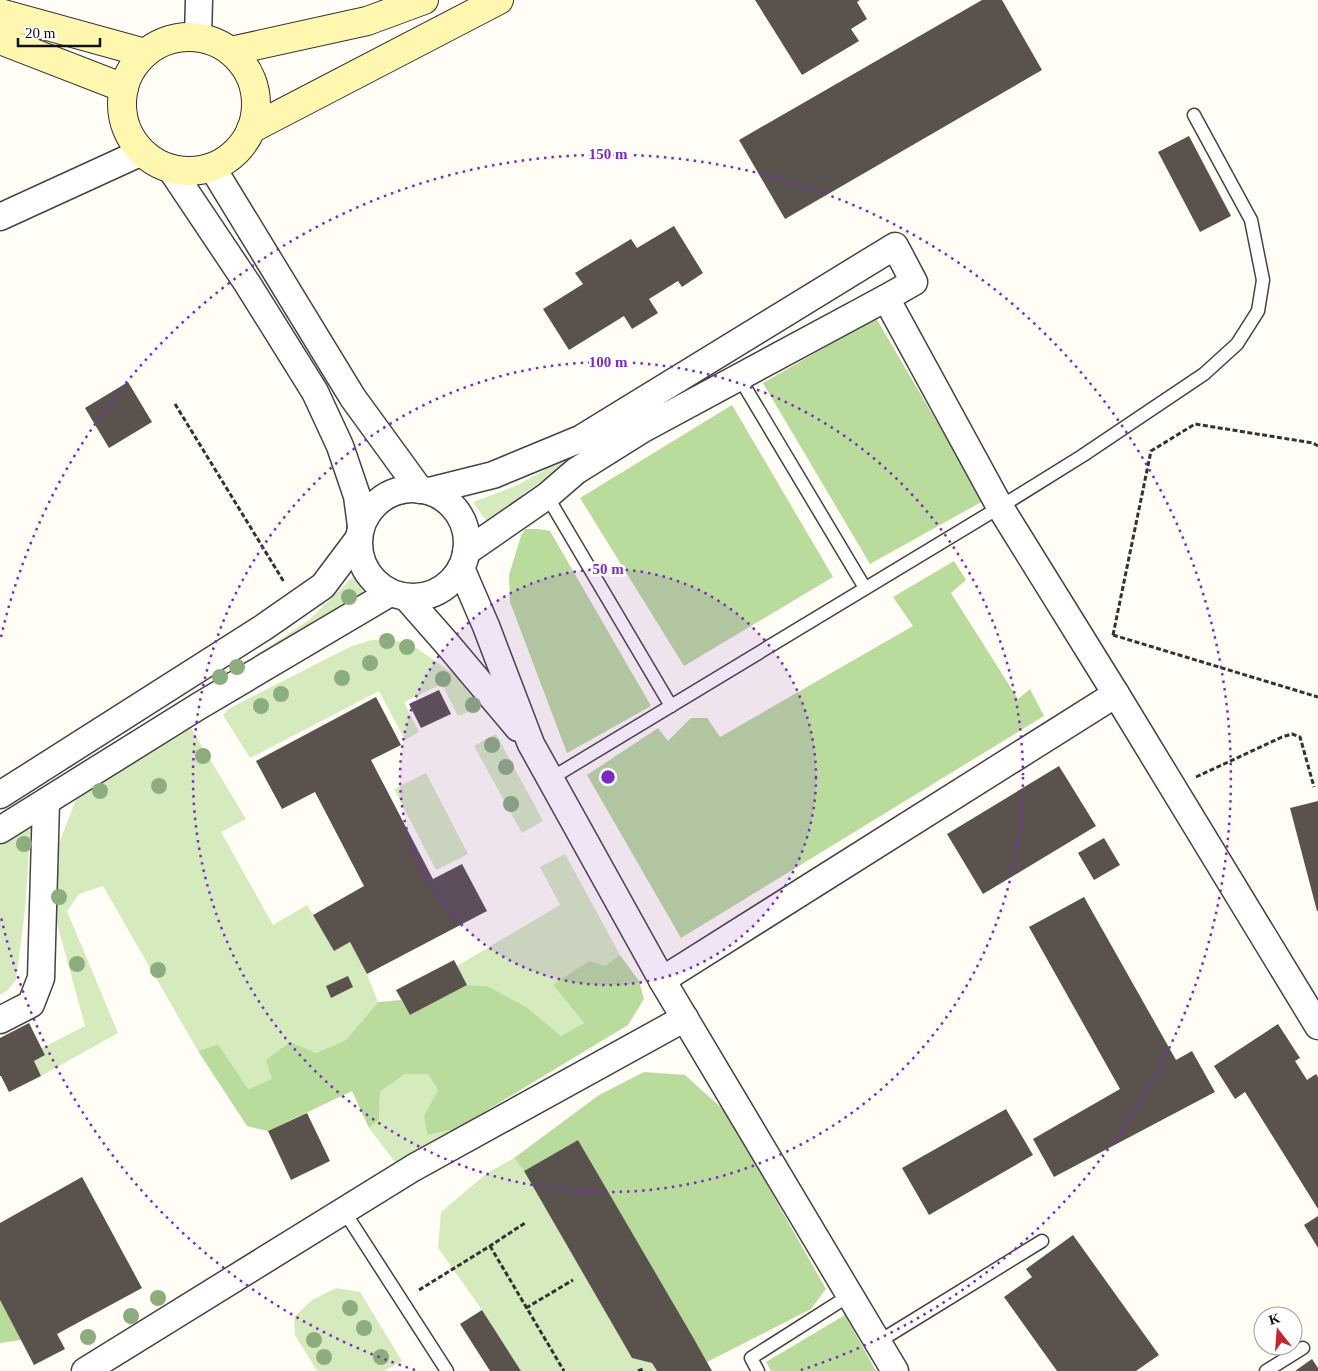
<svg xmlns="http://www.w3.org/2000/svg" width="1318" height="1371" viewBox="0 0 1318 1371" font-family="'Times New Roman',serif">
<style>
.green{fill:#d5ebbd}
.forest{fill:#b9dc9c}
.building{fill:#5a524d}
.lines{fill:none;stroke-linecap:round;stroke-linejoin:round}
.lane-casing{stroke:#444;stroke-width:15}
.street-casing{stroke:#444;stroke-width:29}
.secondary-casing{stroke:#333;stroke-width:30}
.path{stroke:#333;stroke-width:3;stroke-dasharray:5 2.5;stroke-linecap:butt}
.lane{stroke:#fff;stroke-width:12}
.street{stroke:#fff;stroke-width:26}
.secondary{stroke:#fff6b0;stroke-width:28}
.tree{fill:#8dad7f}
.ring{fill:none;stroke:#7b2cbf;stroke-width:2.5;stroke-dasharray:2.5 5}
.centre{fill:#7b2cbf;stroke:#fff;stroke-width:2.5}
.ring-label{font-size:15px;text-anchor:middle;font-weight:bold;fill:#7b2cbf;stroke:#fff;stroke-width:5;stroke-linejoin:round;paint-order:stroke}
</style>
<rect width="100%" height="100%" fill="#fffdf5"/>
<g class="green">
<polygon points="584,448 587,452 524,493 489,525 473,502 516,486"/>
<polygon points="354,576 370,604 209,687 309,620"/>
<polygon points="371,640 394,640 415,647 455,675 481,707 458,716 442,684 404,702 419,732 405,740 379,691 250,758 223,715 230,708 350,647"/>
<polygon points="191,728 246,819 221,832 273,925 307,905 313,915 334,951 350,942 367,974 378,1002 346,1040 316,1053 273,1079 247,1089 218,1044 198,1051 103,886 79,894 67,911 118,1033 41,1076 34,1061 45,1055 42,1048 85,1026 55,916 54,856 77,797"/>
<polygon points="496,734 543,821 522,833 474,746"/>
<polygon points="426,773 468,854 436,870 394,789"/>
<polygon points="31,826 25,909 16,980 8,990 0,995 0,845"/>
<polygon points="565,854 620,955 605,966 553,985 584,1023 561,1036 528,1008 487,986 467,985 457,966 560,905 540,867"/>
<polygon points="405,1074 428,1074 439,1090 424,1116 427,1135 455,1129 395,1162 369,1128 379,1120 380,1092"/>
<polygon points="514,1158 524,1171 632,1358 652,1363 657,1371 521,1371 482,1310 438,1248 441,1212 486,1174"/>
<polygon points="336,1288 360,1292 402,1361 384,1371 317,1371 295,1335 294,1317 312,1300"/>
</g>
<g class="forest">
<polygon points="876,318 983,501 870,564 763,383"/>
<polygon points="732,405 833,577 684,666 580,498"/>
<polygon points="525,529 538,529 550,531 651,706 567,753 510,602 509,575 521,536"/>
<polygon points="954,561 966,580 951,593 1018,699 1030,689 1044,716 681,938 587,775 658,728 668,741 691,718 707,718 720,737 913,626 893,597"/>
<polygon points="620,955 639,981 644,999 628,1025 456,1129 427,1135 424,1116 438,1090 428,1074 405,1074 380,1092 379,1120 369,1128 352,1091 268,1131 247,1126 198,1051 218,1044 248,1089 272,1079 266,1060 290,1042 316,1053 346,1040 378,1002 401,1000 410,1015 467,985 487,986 528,1008 561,1036 584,1023 553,985 589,961 605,966"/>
<polygon points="644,1072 685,1075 726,1112 826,1289 811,1309 707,1362 578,1140 524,1171 514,1158 599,1095"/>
<polygon points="0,1300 21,1340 0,1343"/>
<polygon points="845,1315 876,1371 771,1371 766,1362"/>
</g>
<g class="building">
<polygon points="755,0 860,0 857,2 867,19 851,29 859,41 802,75"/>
<polygon points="982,0 1002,0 1042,70 785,219 739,140"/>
<polygon points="1189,136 1231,216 1200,232 1158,152"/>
<polygon points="674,226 703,273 682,287 678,281 649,299 658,313 632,329 624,316 569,350 543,309 583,284 575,273 631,239 637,248"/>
<polygon points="128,382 152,422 109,448 85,408"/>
<polygon points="439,690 451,714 421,728 409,704"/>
<polygon points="376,697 401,745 371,760 433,879 462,864 487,911 367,974 350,942 334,951 313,915 364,886 315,792 282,809 256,761"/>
<polygon points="1059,766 1096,826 983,894 947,834"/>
<polygon points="1318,801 1318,911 1317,911 1290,808"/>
<polygon points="1104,838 1120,865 1094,880 1078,853"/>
<polygon points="1084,897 1176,1060 1192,1051 1215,1092 1054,1177 1033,1139 1120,1089 1029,927"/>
<polygon points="454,960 467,985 410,1015 396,990"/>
<polygon points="348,976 353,987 331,998 326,986"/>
<polygon points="29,1023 45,1055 34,1061 41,1076 9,1092 1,1076 0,1076 0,1038"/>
<polygon points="1278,1024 1300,1058 1295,1061 1307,1080 1316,1074 1318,1077 1318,1209 1245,1092 1235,1099 1214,1066"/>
<polygon points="1006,1109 1033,1155 929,1215 902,1168"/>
<polygon points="307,1113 330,1161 291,1180 268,1131"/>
<polygon points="578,1140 694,1339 712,1371 657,1371 652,1363 632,1358 524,1171"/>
<polygon points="82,1177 142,1288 57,1334 65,1349 34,1365 0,1300 0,1223"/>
<polygon points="1318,1216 1318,1248 1304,1225"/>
<polygon points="1073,1235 1159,1355 1136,1371 1057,1371 1004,1297 1032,1277 1026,1269"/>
<polygon points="482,1310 521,1371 490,1371 460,1324"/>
<polygon points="1312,1359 1318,1368 1318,1371 1295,1371"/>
</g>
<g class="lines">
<defs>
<g id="lane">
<polyline points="739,377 865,588"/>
<polyline points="547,496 671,706"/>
<polyline points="550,779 1000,507 1082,456 1204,374 1237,344 1258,311 1263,280 1251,220 1194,115"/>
<polyline points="344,1211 447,1371"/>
<polyline points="878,1342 1042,1241"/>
<polyline points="758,1371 751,1358 850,1295"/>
<polyline points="1266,1371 1303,1348"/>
</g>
<g id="street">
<polyline points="198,37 199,0"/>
<polyline points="212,167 353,398 420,490"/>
<polyline points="170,168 247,283 315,392 340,446 357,496 361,526"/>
<polyline points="0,217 142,152"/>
<polyline points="886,298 1000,507 1116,694 1318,1026"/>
<circle cx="413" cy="543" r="54"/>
<polyline points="429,491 493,475 580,439 895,246 914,282 886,298 643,429 576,471 547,496 466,552"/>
<polyline points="461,568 486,626 531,744 662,980 895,1371"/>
<polyline points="406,597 449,646 518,728"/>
<polyline points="0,795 264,627 323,586 359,538"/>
<polyline points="0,830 199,706 390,593"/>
<polyline points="662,980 1116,694"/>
<polyline points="0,1020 31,1004 41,978 46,802"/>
<polyline points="85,1371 413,1168 685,1018"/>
</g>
<g id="secondary">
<polyline points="0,13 145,53"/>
<circle cx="189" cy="104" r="67"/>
<polyline points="0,40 124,88"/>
<polyline points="231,51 367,21 424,0"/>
<polyline points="251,129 499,0"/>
</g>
</defs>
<use href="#lane" class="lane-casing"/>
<use href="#street" class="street-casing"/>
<use href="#secondary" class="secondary-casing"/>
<g class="path">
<polyline points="175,404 284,582"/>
<polyline points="1113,635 1151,451 1195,424 1313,443 1318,446"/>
<polyline points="1113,635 1318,697"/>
<polyline points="1196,777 1282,737 1292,734 1300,737 1314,787"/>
<polyline points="490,1246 564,1371"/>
<polyline points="419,1290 490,1246 525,1223"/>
<polyline points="526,1308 573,1280"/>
<polyline points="638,1371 643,1369 644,1371"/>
</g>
<use href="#lane" class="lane"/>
<use href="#street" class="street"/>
<use href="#secondary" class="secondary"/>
</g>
<g class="tree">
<circle cx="349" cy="597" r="8"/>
<circle cx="387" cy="641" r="8"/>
<circle cx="407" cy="647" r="8"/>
<circle cx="370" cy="663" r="8"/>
<circle cx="237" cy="667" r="8"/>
<circle cx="220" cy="677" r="8"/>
<circle cx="342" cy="678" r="8"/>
<circle cx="443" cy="679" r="8"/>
<circle cx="281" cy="694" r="8"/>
<circle cx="473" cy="705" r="8"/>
<circle cx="261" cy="706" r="8"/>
<circle cx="492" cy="745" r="8"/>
<circle cx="203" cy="756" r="8"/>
<circle cx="506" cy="767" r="8"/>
<circle cx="159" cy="786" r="8"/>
<circle cx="100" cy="791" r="8"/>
<circle cx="511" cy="804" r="8"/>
<circle cx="24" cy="844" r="8"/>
<circle cx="59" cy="897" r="8"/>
<circle cx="77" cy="964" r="8"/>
<circle cx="158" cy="970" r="8"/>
<circle cx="158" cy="1298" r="8"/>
<circle cx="350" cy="1308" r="8"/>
<circle cx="131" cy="1316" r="8"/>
<circle cx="364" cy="1328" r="8"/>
<circle cx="88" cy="1337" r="8"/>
<circle cx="314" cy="1340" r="8"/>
<circle cx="324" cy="1357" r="8"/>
<circle cx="381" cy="1357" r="8"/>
</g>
<circle cx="608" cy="777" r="208" fill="#7b2cbf" fill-opacity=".12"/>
<g class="ring">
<circle cx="608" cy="777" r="208"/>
<circle cx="608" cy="777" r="415"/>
<path d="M415 1370A623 623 0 0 1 1 917M1 637A623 623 0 1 1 801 1370"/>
</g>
<circle cx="608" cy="777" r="8" class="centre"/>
<g class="ring-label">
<text x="608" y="159">150 m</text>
<text x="608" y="367">100 m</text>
<text x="608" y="574">50 m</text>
</g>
<g transform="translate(1278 1331) rotate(343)"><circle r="24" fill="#ffffff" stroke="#a0a0a0"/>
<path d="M0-4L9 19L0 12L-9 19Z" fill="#c4262e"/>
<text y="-8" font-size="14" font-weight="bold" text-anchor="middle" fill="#111111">K</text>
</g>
<path d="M18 38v8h82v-8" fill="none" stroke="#111111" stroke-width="2.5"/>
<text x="25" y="38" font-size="15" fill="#111111" stroke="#ffffff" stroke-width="4" paint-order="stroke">20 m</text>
</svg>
